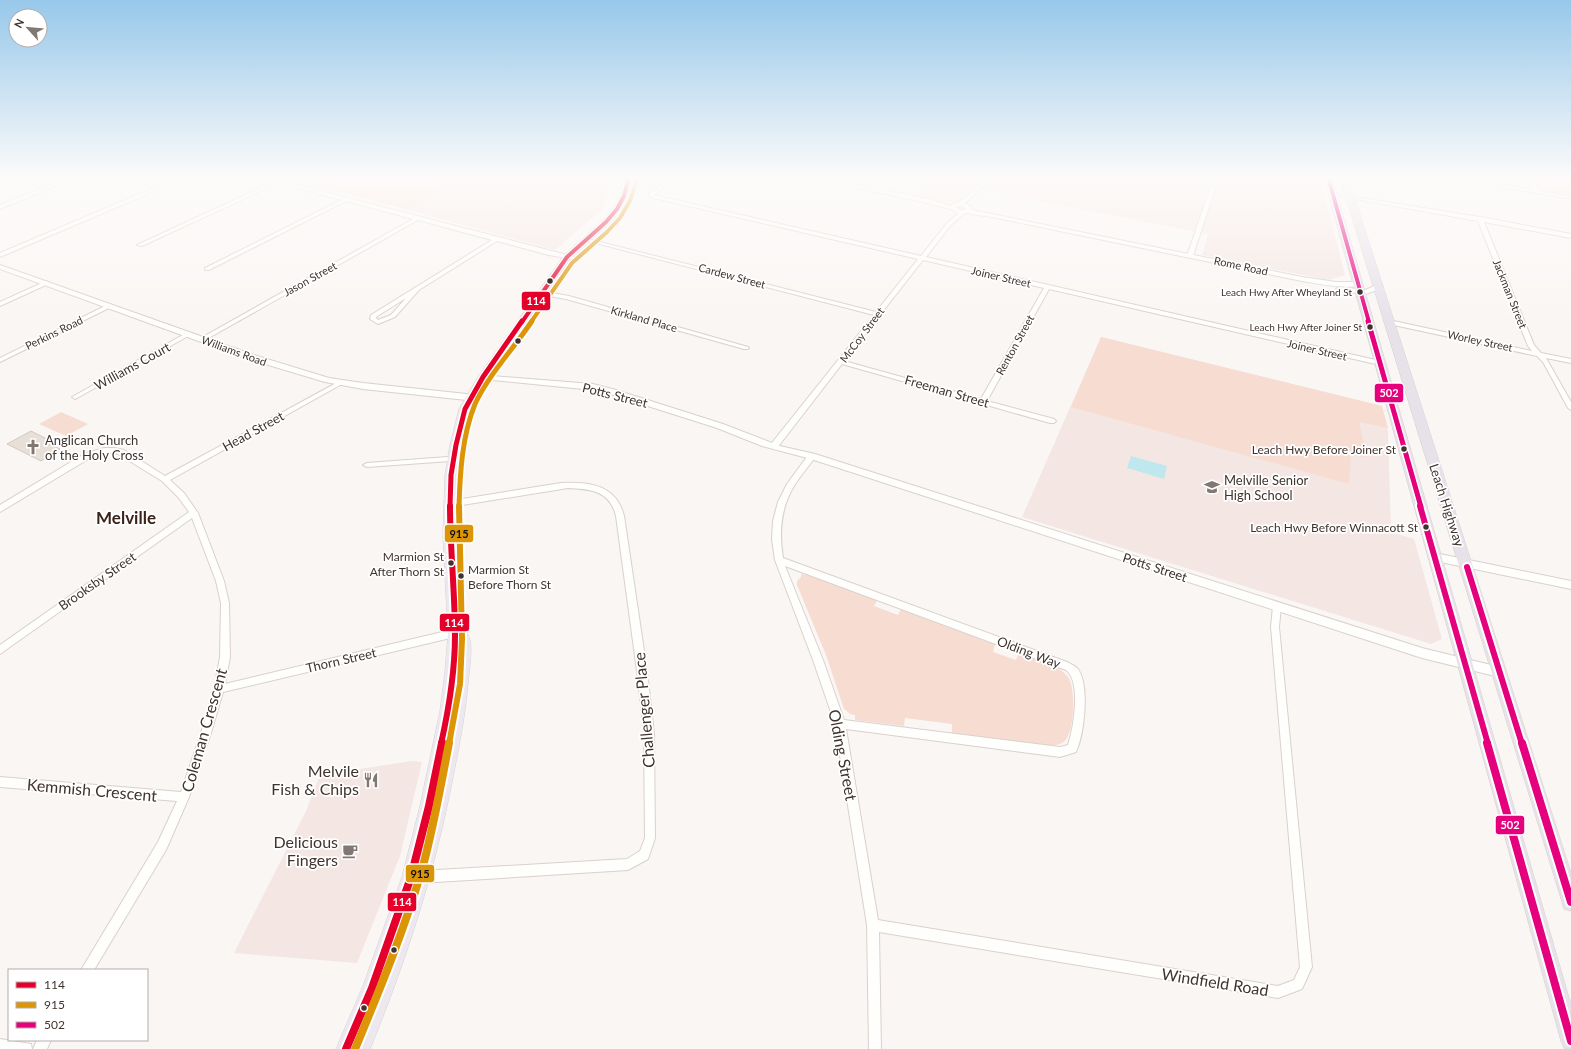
<svg xmlns="http://www.w3.org/2000/svg" width="1571" height="1049" viewBox="0 0 1571 1049" font-family="Lato,sans-serif">
<style>
.built{fill:#f4e7e3}
.green{fill:#f7dcd2}
.water{fill:#bee7ee}
.building{fill:#e8dfd7;stroke:#cfc9c4}
.lines{fill:none;stroke-linecap:round;stroke-linejoin:round}
.minor-casing{stroke:#d9d1cd;stroke-width:2}
.tertiary-casing{stroke:#d9d1cd;stroke-width:2}
.primary-casing{stroke:#d7d3d1;stroke-width:1}
.trunk-casing{stroke:#d7d3d1;stroke-width:1}
.minor{fill:#fefefd;fill-rule:evenodd}
.tertiary{fill:#fefefd;fill-rule:evenodd}
.primary{fill:#ede8ef;fill-rule:evenodd}
.trunk{fill:#e7e1ea;fill-rule:evenodd}
.bus-1-far3-casing{stroke:#fff;stroke-width:6}
.bus-1-far2-casing{stroke:#fff;stroke-width:8}
.bus-1-far1-casing{stroke:#fff;stroke-width:10}
.bus-1-casing{stroke:#fff;stroke-width:12}
.bus-2-far3-casing{stroke:#fff;stroke-width:6}
.bus-2-far2-casing{stroke:#fff;stroke-width:8}
.bus-2-far1-casing{stroke:#fff;stroke-width:10}
.bus-2-casing{stroke:#fff;stroke-width:12}
.bus-3-far3-casing{stroke:#fff;stroke-width:6}
.bus-3-far2-casing{stroke:#fff;stroke-width:8}
.bus-3-far1-casing{stroke:#fff;stroke-width:10}
.bus-3-casing{stroke:#fff;stroke-width:12}
.bus-1-far3{stroke:#e4002b;stroke-width:4}
.bus-1-far2{stroke:#e4002b;stroke-width:5}
.bus-1-far1{stroke:#e4002b;stroke-width:6}
.bus-1{stroke:#e4002b;stroke-width:8}
.bus-2-far3{stroke:#dc9507;stroke-width:4}
.bus-2-far2{stroke:#dc9507;stroke-width:5}
.bus-2-far1{stroke:#dc9507;stroke-width:6}
.bus-2{stroke:#dc9507;stroke-width:8}
.bus-3-far3{stroke:#e5007d;stroke-width:4}
.bus-3-far2{stroke:#e5007d;stroke-width:5}
.bus-3-far1{stroke:#e5007d;stroke-width:6}
.bus-3{stroke:#e5007d;stroke-width:8}
.bus-dot{fill:#40332e;stroke:#fff;stroke-width:1.5}
.labels{text-anchor:middle;stroke-width:3.5;stroke-linejoin:round;paint-order:stroke}
.far-bus-label{font-size:10px;fill:#40332e;stroke:#fff;text-anchor:end}
.far-street-label{font-size:11px;fill:#40332e;stroke:#fff}
.bus-label{font-size:12px;fill:#40332e;stroke:#fff;text-anchor:end}
.street-label{font-size:13px;fill:#40332e;stroke:#fff}
.poi-label{font-size:13px;fill:#40332e;stroke:#fff;text-anchor:start}
.near-street-label{font-size:16px;fill:#40332e;stroke:#fff}
.near-poi-label{font-size:16px;fill:#40332e;stroke:#fff;text-anchor:end}
.district-label{font-size:17px;font-weight:bold;fill:#3a2219;stroke:#fff}
.line-badge{stroke:#fff;stroke-width:1.5}
.badge-label{font-size:11px;text-anchor:middle;font-weight:bold;fill:#fff}
.pale-badge-label{font-size:11px;text-anchor:middle;font-weight:bold;fill:#111}
</style>
<rect width="100%" height="100%" fill="#faf6f4"/>
<g class="built">
<polygon points="466,177 582,177 611,184 602,209 555,250 408,210"/>
<polygon points="928,177 1320,177 1345,275 1329,280 1202,255 1208,234 972,188 960,201 945,202 912,196"/>
<polygon points="1101,337 1382,406 1388,431 1391,532 1414,539 1442,639 1431,644 1022,517"/>
<polygon points="412,761 422,762 400,856 357,963 234,953 306,811 320,775"/>
</g>
<g class="green">
<polygon points="284,177 466,177 408,210"/>
<polygon points="1534,177 1571,177 1571,196 1543,192"/>
<polygon points="1101,337 1382,406 1388,428 1359,422 1367,457 1351,455 1349,484 1071,407"/>
<polygon points="61,412 88,424 66,436 39,424"/>
<path d="M801 574 811 576 877 600 874 606 898 615 901 609 995 644 993 652 1016 660 1019 653C1035 659 1057 663 1068 677 1076 688 1074 727 1067 738 1063 745 1056 745 1048 746L952 733V724L905 718 904 726 855 720V715L850 714 844 709 826 655 797 585V581L801 577Z"/>
</g>
<polygon class="water" points="1131,456 1167,466 1164,479 1127,468"/>
<polygon class="building" points="31,431 49,440 45,442 60,449 41,461 7,444"/>
<g class="lines">
<defs>
<g id="minor">
<polygon points="70,177 77,177 0,209 0,205"/>
<path d="M258 177H267L575 257 572 259 549 255 497 241 419 290 395 317 378 324 370 319 371 315 492 240 418 220 205 340H201V338L413 219 346 201 209 270H205V268L341 200 278 183 142 246 137 245 273 182ZM406 298 391 315 378 320 376 318V317Z"/>
<path d="M670 177H675L654 195 921 256 947 223 961 211H965V213L951 225 926 257 1380 361 1383 363 1380 365 1049 289 987 401 1054 419 1056 421 1054 423H1050L842 364 777 448H774L770 446 771 444 874 315 584 240V238L876 312 918 259 654 198 649 196V194ZM923 260 1044 288 981 399 844 361Z"/>
<polygon points="869,177 874,177 863,189 859,189 859,187"/>
<path d="M984 177H989C982 186 969 205 957 205V203L969 195Z"/>
<polygon points="1206,177 1215,177 1218,179 1193,256 1190,258 1187,256 1213,180"/>
<polygon points="1444,177 1456,177 1534,190 1527,177 1532,177 1539,191 1571,197 1571,199"/>
<polygon points="1330,193 1480,217 1571,234 1571,238 1484,222 1534,345 1541,353 1571,359 1571,363 1546,358 1571,402 1571,410 1568,408 1543,362 1537,356 1389,324 1386,322 1389,320 1532,351 1528,346 1478,221 1332,195 1330,194"/>
<polygon points="46,281 48,282 48,284 0,306 0,302"/>
<polygon points="540,291 569,296 748,347 749,348 748,349 744,349 566,299 538,294 538,292"/>
<polygon points="109,304 112,306 111,307 0,362 0,358"/>
<polygon points="188,332 191,334 190,335 77,398 75,399 72,397"/>
<path d="M340 381 342 382V384L170 480 184 493 198 513 224 581 229 603 230 657 225 684 463 627 466 628 467 631 466 634 463 635 223 692 211 733 189 797 166 850 94 970H81L158 842 177 801 0 787V777L181 792 201 733 214 689 220 657 221 603 216 581 192 518 0 654V645L189 512 178 497 162 481 118 454C108 451 100 454 90 458L0 512V505L84 454 104 448H114L124 450 165 476Z"/>
<path d="M809 454H815L816 456C809 466 800 476 794 486 780 509 779 533 783 558L1067 662C1071 664 1075 666 1078 669 1090 686 1084 735 1076 752L1060 757 846 729 878 920 1278 986 1294 980 1300 967 1271 627 1273 606 1274 604H1280L1281 606 1279 627 1312 967 1302 989 1278 998 879 932 881 1049H869L867 925 835 724 813 660 775 560 772 539 773 521 778 502 787 484ZM785 566 1066 670C1082 682 1073 729 1068 745L1060 747 844 720 823 660Z"/>
<polygon points="461,456 464,456 465,458 464,460 367,467 363,465 367,463"/>
<path d="M561 483C589 482 616 484 624 516L647 671 654 734 655 838 648 859 628 870 420 883 416 881 414 877 416 873 420 871 627 859 640 851 645 838 644 734 637 671 616 516C610 491 591 489 568 488L450 507 446 504 450 501Z"/>
<polygon points="0,1039 31,1044 32,1049 0,1049"/>
<polygon points="37,1040 51,1040 47,1049 33,1049"/>
</g>
<g id="tertiary">
<polygon points="179,177 188,177 0,257 0,253"/>
<path d="M808 177H821L928 199 951 206 953 204 963 202 971 206 972 210 1302 277 1336 282H1358L1362 284C1353 291 1314 283 1302 281L992 217 965 213 959 214 951 209 927 203ZM962 206 966 209 960 210 956 207Z"/>
<polygon points="0,265 251,354 329,378 363,383 476,395 480,398 476,401 363,389 325,382 245,358 0,269"/>
<polygon points="1379,284 1382,284 1382,288 1366,294 1340,291 1336,289 1340,287 1365,290"/>
<polygon points="480,375 593,384 616,390 723,424 780,446 815,454 1422,648 1499,667 1503,669 1505,672 1503,675 1499,677 1422,658 811,459 762,446 717,428 610,394 593,390 483,379 479,377"/>
<polygon points="1435,553 1571,581 1571,589 1431,560 1430,557 1431,554"/>
</g>
<path id="primary" d="M625 177H633L628 196 620 211 609 224 570 259 488 377 471 409 462 445 457 475V536L462 633 468 635C474 645 469 670 468 683 465 718 458 752 451 787 433 877 405 964 370 1049H336L363 986 402 877 420 806 440 711 445 672 448 634 443 536 445 475 450 445 459 409 478 377 564 255 603 220 613 208 620 196Z"/>
<g id="trunk">
<polygon points="1324,177 1332,177 1571,1005 1571,1049 1564,1048 1561,1041"/>
<polygon points="1340,177 1348,177 1571,873 1571,911 1564,909 1562,902"/>
</g>
</defs>
<use href="#minor" class="minor-casing"/>
<use href="#tertiary" class="tertiary-casing"/>
<use href="#primary" class="primary-casing"/>
<use href="#trunk" class="trunk-casing"/>
<use href="#minor" class="minor"/>
<use href="#tertiary" class="tertiary"/>
<use href="#primary" class="primary"/>
<use href="#trunk" class="trunk"/>
<defs>
<polyline id="bus-1-far3" points="522,322 567,257 606,222 617,209 624,196 629,177"/>
<polyline id="bus-1-far2" points="450,507 451,475 456,445 465,409 483,377 522,321"/>
<path id="bus-1-far1" d="M441 744C449 708 455 672 455 635 455 592 450 549 450 506"/>
<polyline id="bus-1" points="346,1049 372,988 411,877 429,806 442,743"/>
<polyline id="bus-2-far3" points="531,322 572,263 607,232 620,218 630,201 637,179"/>
<path id="bus-2-far2" d="M459 507C460 473 462 436 475 404 489 374 514 348 532 321"/>
<polyline id="bus-2-far1" points="449,744 460,684 462,639 459,506"/>
<path id="bus-2" d="M355 1049C380 989 405 928 423 866 434 825 441 784 449 743"/>
<polyline id="bus-3-far3" points="1328,177 1369,322"/>
<polyline id="bus-3-far2" points="1368,321 1421,507"/>
<g id="bus-3-far1">
<polyline points="1420,506 1488,744"/>
<polyline points="1467,567 1522,744"/>
</g>
<g id="bus-3">
<polyline points="1487,743 1571,1041"/>
<polyline points="1522,743 1571,902"/>
</g>
</defs>
<use href="#bus-1-far3" class="bus-1-far3-casing"/>
<use href="#bus-1-far2" class="bus-1-far2-casing"/>
<use href="#bus-1-far1" class="bus-1-far1-casing"/>
<use href="#bus-1" class="bus-1-casing"/>
<use href="#bus-2-far3" class="bus-2-far3-casing"/>
<use href="#bus-2-far2" class="bus-2-far2-casing"/>
<use href="#bus-2-far1" class="bus-2-far1-casing"/>
<use href="#bus-2" class="bus-2-casing"/>
<use href="#bus-3-far3" class="bus-3-far3-casing"/>
<use href="#bus-3-far2" class="bus-3-far2-casing"/>
<use href="#bus-3-far1" class="bus-3-far1-casing"/>
<use href="#bus-3" class="bus-3-casing"/>
<use href="#bus-1-far3" class="bus-1-far3"/>
<use href="#bus-1-far2" class="bus-1-far2"/>
<use href="#bus-1-far1" class="bus-1-far1"/>
<use href="#bus-1" class="bus-1"/>
<use href="#bus-2-far3" class="bus-2-far3"/>
<use href="#bus-2-far2" class="bus-2-far2"/>
<use href="#bus-2-far1" class="bus-2-far1"/>
<use href="#bus-2" class="bus-2"/>
<use href="#bus-3-far3" class="bus-3-far3"/>
<use href="#bus-3-far2" class="bus-3-far2"/>
<use href="#bus-3-far1" class="bus-3-far1"/>
<use href="#bus-3" class="bus-3"/>
</g>
<linearGradient id="sky" x2="0" y2="1"><stop stop-color="#97c8ea"/><stop offset="0.55" stop-color="#fdfbfa"/><stop offset="1" stop-color="#fdfbfa" stop-opacity="0"/></linearGradient>
<rect width="1571" height="324" fill="url(#sky)"/>
<defs>
<symbol id="church-bare" viewBox="-9 -9 18 18"><path d="M-1.2-6h2.4v3.5h3.3v2.4h-3.3V6h-2.4V-.1h-3.3v-2.4h3.3Z" fill="#817773" stroke="#fff" stroke-width="2.5" paint-order="stroke"/></symbol>
<symbol id="school-bare" viewBox="-9 -9 18 18"><path d="M0-5L7-2L0 1L-7-2ZM-4 1L0 2.5L4 1V4Q0 6-4 4Z" fill="#817773" stroke="#fff" stroke-width="2.5" paint-order="stroke"/></symbol>
<symbol id="restaurant-bare" viewBox="-9 -9 18 18"><path d="M-5-6h1v4h1v-4h1v4h1v-4h1v5L-1.5 .5V6h-2V.5L-5-1ZM5-6V6H3V1.5H1.5Q1.5-4 5-6Z" fill="#817773" stroke="#fff" stroke-width="2.5" paint-order="stroke"/></symbol>
<symbol id="cafe-bare" viewBox="-9 -9 18 18"><path d="M-5.5-4.5H6V0H3Q3 3.5 0 3.5H-2.5Q-5.5 3.5-5.5 0ZM3-3.2v2h1.7v-2ZM-6 4.5H4V6H-6Z" fill="#817773" stroke="#fff" stroke-width="2.5" paint-order="stroke"/></symbol>
</defs>
<g fill-rule="evenodd">
<use href="#church-bare" x="22" y="436" width="22" height="22"/>
<use href="#school-bare" x="1201" y="476" width="22" height="22"/>
<use href="#restaurant-bare" x="360" y="769" width="22" height="22"/>
<use href="#cafe-bare" x="339" y="840" width="22" height="22"/>
</g>
<g class="bus-dot">
<circle cx="550" cy="281" r="3.5"/>
<circle cx="1360" cy="292" r="3.5"/>
<circle cx="1370" cy="327" r="3.5"/>
<circle cx="518" cy="341" r="3.5"/>
<circle cx="1404" cy="449" r="3.5"/>
<circle cx="1426" cy="527" r="3.5"/>
<circle cx="451" cy="563" r="3.5"/>
<circle cx="461" cy="576" r="3.5"/>
<circle cx="394" cy="950" r="3.5"/>
<circle cx="364" cy="1008" r="3.5"/>
</g>
<g class="labels">
<g class="far-bus-label">
<text x="1352" y="296">Leach Hwy After Wheyland St</text>
<text x="1362" y="331">Leach Hwy After Joiner St</text>
</g>
<g class="far-street-label">
<text transform="translate(1241 266) rotate(12)" y="4">Rome Road</text>
<text transform="translate(732 276) rotate(15)" y="4">Cardew Street</text>
<text transform="translate(1001 277) rotate(13)" y="4">Joiner Street</text>
<text transform="translate(310 279) rotate(-29)" y="4">Jason Street</text>
<text transform="translate(1510 294) rotate(68)" y="4">Jackman Street</text>
<text transform="translate(644 319) rotate(16)" y="4">Kirkland Place</text>
<text transform="translate(54 333) rotate(-26)" y="4">Perkins Road</text>
<text transform="translate(862 335) rotate(-53)" y="4">McCoy Street</text>
<text transform="translate(1480 341) rotate(12)" y="4">Worley Street</text>
<text transform="translate(1015 345) rotate(-61)" y="4">Renton Street</text>
<text transform="translate(1317 350) rotate(13)" y="4">Joiner Street</text>
<text transform="translate(234 351) rotate(20)" y="4">Williams Road</text>
</g>
<g class="bus-label">
<text x="1396" y="454">Leach Hwy Before Joiner St</text>
<text x="1418" y="532">Leach Hwy Before Winnacott St</text>
<text x="444" y="561">Marmion St<tspan x="444" dy="15">After Thorn St</tspan></text>
<text x="468" y="574" text-anchor="start">Marmion St<tspan x="468" dy="15">Before Thorn St</tspan></text>
</g>
<g class="street-label">
<text transform="translate(132 366) rotate(-29)" y="5">Williams Court</text>
<text transform="translate(947 391) rotate(16)" y="5">Freeman Street</text>
<text transform="translate(615 395) rotate(14)" y="5">Potts Street</text>
<text transform="translate(253 431) rotate(-29)" y="5">Head Street</text>
<text transform="translate(1447 505) rotate(72)" y="5">Leach Highway</text>
<text transform="translate(1155 567) rotate(18)" y="5">Potts Street</text>
<text transform="translate(97 581) rotate(-35)" y="5">Brooksby Street</text>
<text transform="translate(1029 652) rotate(21)" y="5">Olding Way</text>
<text transform="translate(341 660) rotate(-13)" y="5">Thorn Street</text>
</g>
<g class="poi-label">
<text x="45" y="445">Anglican Church<tspan x="45" dy="15">of the Holy Cross</tspan></text>
<text x="1224" y="485">Melville Senior<tspan x="1224" dy="15">High School</tspan></text>
</g>
<g class="near-street-label">
<text transform="translate(644 710) rotate(-95)" y="6">Challenger Place</text>
<text transform="translate(204 730) rotate(-74)" y="6">Coleman Crescent</text>
<text transform="translate(843 755) rotate(79)" y="6">Olding Street</text>
<text transform="translate(92 790) rotate(5)" y="6">Kemmish Crescent</text>
<text transform="translate(1215 982) rotate(9)" y="6">Windfield Road</text>
</g>
<g class="near-poi-label">
<text x="359" y="777">Melvile<tspan x="359" dy="18">Fish &amp; Chips</tspan></text>
<text x="338" y="848">Delicious<tspan x="338" dy="18">Fingers</tspan></text>
</g>
<g class="district-label">
<text x="126" y="524">Melville</text>
</g>
</g>
<g class="line-badge">
<rect x="521" y="291" width="30" height="20" rx="4" fill="#e4002b"/>
<rect x="1374" y="383" width="30" height="20" rx="4" fill="#e5007d"/>
<rect x="444" y="524" width="30" height="19" rx="4" fill="#dc9507"/>
<rect x="439" y="613" width="31" height="19" rx="4" fill="#e4002b"/>
<rect x="1495" y="815" width="30" height="20" rx="4" fill="#e5007d"/>
<rect x="405" y="864" width="30" height="19" rx="4" fill="#dc9507"/>
<rect x="387" y="892" width="30" height="20" rx="4" fill="#e4002b"/>
</g>
<g class="badge-label">
<text x="536" y="305">114</text>
<text x="1389" y="397">502</text>
<text x="454" y="627">114</text>
<text x="1510" y="829">502</text>
<text x="402" y="906">114</text>
</g>
<g class="pale-badge-label">
<text x="459" y="538">915</text>
<text x="420" y="878">915</text>
</g>
<rect x="8" y="969" width="140" height="72" fill="#ffffff" stroke="#b3adab"/>
<rect x="16" y="982" width="20" height="6" fill="#e4002b" stroke="#b3adab"/>
<text x="44" y="989" font-size="12" fill="#40332e">114</text>
<rect x="16" y="1002" width="20" height="6" fill="#dc9507" stroke="#b3adab"/>
<text x="44" y="1009" font-size="12" fill="#40332e">915</text>
<rect x="16" y="1022" width="20" height="6" fill="#e5007d" stroke="#b3adab"/>
<text x="44" y="1029" font-size="12" fill="#40332e">502</text>
<g transform="translate(28 28) rotate(297)"><circle r="19" fill="#ffffff" stroke="#b3adab"/>
<path d="M0-3L7 15L0 10L-7 15Z" fill="#817773"/>
<text y="-6" font-size="11" font-weight="bold" text-anchor="middle" fill="#40332e">N</text>
</g>
</svg>
